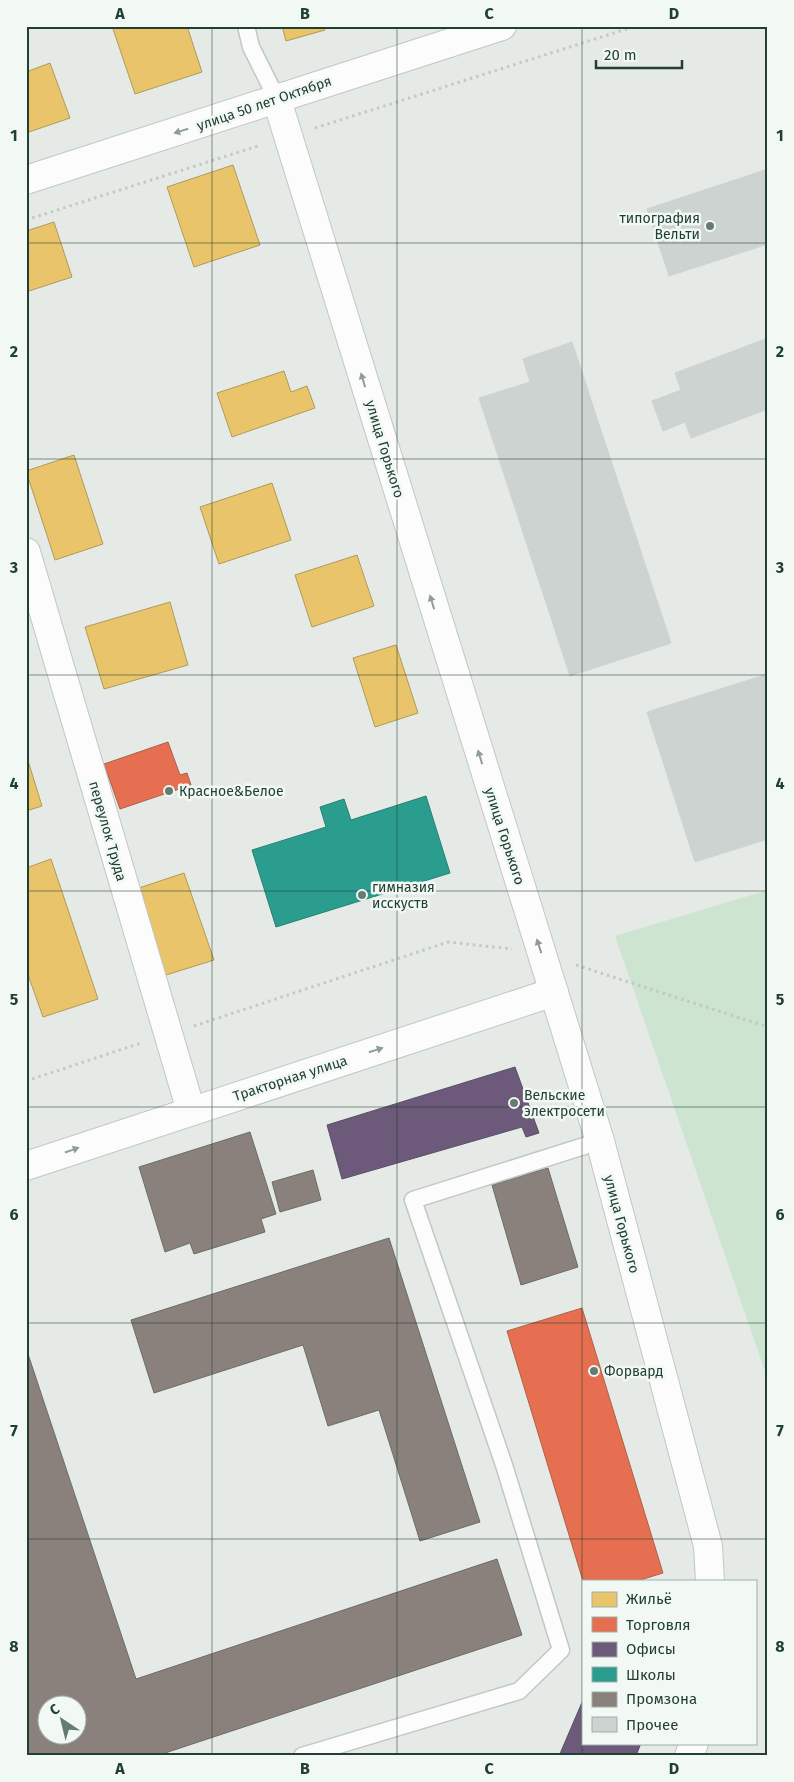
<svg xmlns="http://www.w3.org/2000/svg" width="794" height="1782" viewBox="0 0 794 1782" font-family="'Fira Sans',sans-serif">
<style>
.green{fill:#cde4d0}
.homes{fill:#e9c46a;stroke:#ad9c59}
.shops{fill:#e76f51;stroke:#ac6148}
.offices{fill:#6d597a;stroke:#565164}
.schools{fill:#2a9d8f;stroke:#278173}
.industry{fill:#8a817c;stroke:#6a6d66;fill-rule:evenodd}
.building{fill:#cdd3d0;stroke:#cdd3d0}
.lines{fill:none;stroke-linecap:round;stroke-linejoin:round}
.service-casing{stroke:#c2c7c4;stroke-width:19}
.minor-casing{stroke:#c2c7c4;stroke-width:30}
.tertiary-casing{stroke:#c2c7c4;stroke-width:30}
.path{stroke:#c1cac5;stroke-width:3;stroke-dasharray:2.5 4;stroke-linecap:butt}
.service{stroke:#fbfcfb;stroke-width:16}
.minor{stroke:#fbfcfb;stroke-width:28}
.tertiary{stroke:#fbfcfb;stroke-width:28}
.oneway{fill:#8e9e96}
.grid{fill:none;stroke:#213f32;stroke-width:1;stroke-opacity:0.55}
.poi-dot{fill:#667b71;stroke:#f2f9f5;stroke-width:2}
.labels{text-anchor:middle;stroke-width:5;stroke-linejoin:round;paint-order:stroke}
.street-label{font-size:14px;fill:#213f32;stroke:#f2f9f5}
.poi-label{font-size:14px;fill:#213f32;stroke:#f2f9f5;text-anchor:start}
.neatline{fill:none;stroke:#213f32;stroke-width:2}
.grid-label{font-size:16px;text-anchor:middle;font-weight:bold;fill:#213f32}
</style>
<rect width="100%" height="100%" fill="#e5eae7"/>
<polygon class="green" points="768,890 768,1380 615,936"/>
<g class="homes">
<polygon points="112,26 187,26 202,72 135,94"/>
<polygon points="282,26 324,26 325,30 286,41"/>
<polygon points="50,63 70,118 26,133 26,72"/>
<polygon points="233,165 260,245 194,267 167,187"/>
<polygon points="54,222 72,277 26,292 26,231"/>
<polygon points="284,371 291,392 307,386 315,408 232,437 217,393"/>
<polygon points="74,455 103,544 55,560 26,471"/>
<polygon points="272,483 291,540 219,564 200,507"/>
<polygon points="357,555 374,606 312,627 295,575"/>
<polygon points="170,602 188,665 104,689 85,627"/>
<polygon points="396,645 418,713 375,727 353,658"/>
<polygon points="26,754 42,806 26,811"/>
<polygon points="51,859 98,999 43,1017 26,969 26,868"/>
<polygon points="184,873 214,960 163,976 136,889"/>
</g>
<g class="shops">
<polygon points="168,742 180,775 187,773 191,785 120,809 104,764"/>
<polygon points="582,1308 663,1573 637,1581 583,1581 507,1331"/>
</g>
<g class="offices">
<polygon points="515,1067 539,1133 526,1137 522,1127 342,1179 327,1125"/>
<polygon points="583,1700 583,1743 641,1743 636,1756 559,1756"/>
</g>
<polygon class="schools" points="426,796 450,873 276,927 252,850 326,827 320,807 344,799 351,820"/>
<g class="industry">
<polygon points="250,1132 276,1214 261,1219 265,1232 194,1254 190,1243 165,1252 139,1167"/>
<polygon points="548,1168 578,1267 521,1285 492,1185"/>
<polygon points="313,1170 321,1200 280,1212 272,1182"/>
<polygon points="389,1238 480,1522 420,1541 379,1410 328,1426 303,1345 154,1393 131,1320"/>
<path d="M26 1348 136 1679 497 1559 522 1635 156 1756H26ZM48 1704H78V1734H48Z"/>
</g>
<g class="building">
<polygon points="768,169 768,244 669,276 647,209"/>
<polygon points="768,338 768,409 691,438 685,422 663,431 652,401 681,390 675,373"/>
<polygon points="572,342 671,643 570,676 479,398 530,382 523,359"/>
<polygon points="768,674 768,839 695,862 647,712"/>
</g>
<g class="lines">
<defs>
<g id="service">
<polyline points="246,26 251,47 276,97"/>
<polyline points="302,1756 519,1691 561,1650 504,1465 413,1200 600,1141"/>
</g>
<polyline id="minor" points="26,552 191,1111"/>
<g id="tertiary">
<polyline points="276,97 600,1141 708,1546 710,1581"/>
<path d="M26 180C185 130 343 76 502 26"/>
<polyline points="26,1166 554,992"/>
<polyline points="689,1756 694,1743"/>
</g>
</defs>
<use href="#service" class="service-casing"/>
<use href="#minor" class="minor-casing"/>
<use href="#tertiary" class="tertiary-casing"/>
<g class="path">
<polyline points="315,128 636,26"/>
<polyline points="26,220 261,145"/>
<polyline points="576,965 768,1027"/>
<polyline points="194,1026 448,942 512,949"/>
<polyline points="26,1081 141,1043"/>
</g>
<use href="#service" class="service"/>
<use href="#minor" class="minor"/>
<use href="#tertiary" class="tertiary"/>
</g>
<defs><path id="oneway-solid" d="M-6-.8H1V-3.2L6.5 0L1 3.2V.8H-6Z" transform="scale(1.25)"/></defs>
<g class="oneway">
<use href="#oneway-solid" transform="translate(181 131) rotate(163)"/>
<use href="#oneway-solid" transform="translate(363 380) rotate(-107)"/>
<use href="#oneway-solid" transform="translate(432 602) rotate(-107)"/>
<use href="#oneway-solid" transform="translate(480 757) rotate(-107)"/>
<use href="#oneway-solid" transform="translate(539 946) rotate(-108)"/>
<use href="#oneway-solid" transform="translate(376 1050) rotate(-18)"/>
<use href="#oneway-solid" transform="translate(72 1150) rotate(-19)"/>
</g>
<path class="grid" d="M212 26V1756M397 26V1756M582 26V1756M26 243H768M26 459H768M26 675H768M26 891H768M26 1107H768M26 1323H768M26 1539H768"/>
<g class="poi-dot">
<circle cx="710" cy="226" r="5"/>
<circle cx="169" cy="791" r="5"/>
<circle cx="362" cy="895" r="5"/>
<circle cx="514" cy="1103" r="5"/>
<circle cx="594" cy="1371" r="5"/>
</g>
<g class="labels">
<g class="street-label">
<text transform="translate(264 103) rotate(-19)" y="5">улица 50 лет Октября</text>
<text transform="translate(385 449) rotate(73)" y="5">улица Горького</text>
<text transform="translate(108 831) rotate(74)" y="5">переулок Труда</text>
<text transform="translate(505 836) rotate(72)" y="5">улица Горького</text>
<text transform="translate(290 1078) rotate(-18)" y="5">Тракторная улица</text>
<text transform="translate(622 1224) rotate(75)" y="5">улица Горького</text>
</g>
<g class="poi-label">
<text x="700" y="223" text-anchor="end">типография<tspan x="700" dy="16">Вельти</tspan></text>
<text x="179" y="796">Красное&amp;Белое</text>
<text x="372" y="892">гимназия<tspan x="372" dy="16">исскуств</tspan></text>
<text x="524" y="1100">Вельские<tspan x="524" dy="16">электросети</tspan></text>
<text x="604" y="1376">Форвард</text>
</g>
</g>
<rect width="794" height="1782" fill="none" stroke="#f2f9f5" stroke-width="55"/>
<rect x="582" y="1580" width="175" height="165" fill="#f2f9f5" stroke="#9eafa7"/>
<rect x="592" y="1592" width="25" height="15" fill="#e9c46a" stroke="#9eafa7"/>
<text x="626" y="1604" font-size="15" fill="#213f32">Жильё</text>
<rect x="592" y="1617" width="25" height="15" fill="#e76f51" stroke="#9eafa7"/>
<text x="626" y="1630" font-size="15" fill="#213f32">Торговля</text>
<rect x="592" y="1642" width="25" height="15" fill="#6d597a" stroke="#9eafa7"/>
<text x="626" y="1654" font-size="15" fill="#213f32">Офисы</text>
<rect x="592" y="1667" width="25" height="15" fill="#2a9d8f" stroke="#9eafa7"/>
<text x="626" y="1680" font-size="15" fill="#213f32">Школы</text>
<rect x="592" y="1692" width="25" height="15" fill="#8a817c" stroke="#9eafa7"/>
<text x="626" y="1704" font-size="15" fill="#213f32">Промзона</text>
<rect x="592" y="1717" width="25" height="15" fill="#cdd3d0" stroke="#9eafa7"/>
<text x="626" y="1730" font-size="15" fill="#213f32">Прочее</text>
<g transform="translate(62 1720) rotate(325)"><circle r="24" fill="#f2f9f5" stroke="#9eafa7"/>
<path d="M0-4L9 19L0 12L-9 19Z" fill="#667b71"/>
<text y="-8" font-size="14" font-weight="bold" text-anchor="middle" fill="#213f32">С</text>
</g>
<path d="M596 60v8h86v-8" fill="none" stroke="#213f32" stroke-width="2.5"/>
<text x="604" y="60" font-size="15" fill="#213f32" stroke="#f2f9f5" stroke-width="4" paint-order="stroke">20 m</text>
<rect x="28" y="28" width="738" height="1726" class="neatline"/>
<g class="grid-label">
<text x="120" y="19">A</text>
<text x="305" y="19">B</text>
<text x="489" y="19">C</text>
<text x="674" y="19">D</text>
<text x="14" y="141">1</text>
<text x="780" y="141">1</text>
<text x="14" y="357">2</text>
<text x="780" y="357">2</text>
<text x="14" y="573">3</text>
<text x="780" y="573">3</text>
<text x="14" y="789">4</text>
<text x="780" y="789">4</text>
<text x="14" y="1005">5</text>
<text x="780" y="1005">5</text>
<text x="14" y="1220">6</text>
<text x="780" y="1220">6</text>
<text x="14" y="1436">7</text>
<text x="780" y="1436">7</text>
<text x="14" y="1652">8</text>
<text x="780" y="1652">8</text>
<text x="120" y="1774">A</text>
<text x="305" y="1774">B</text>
<text x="489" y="1774">C</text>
<text x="674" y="1774">D</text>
</g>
</svg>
